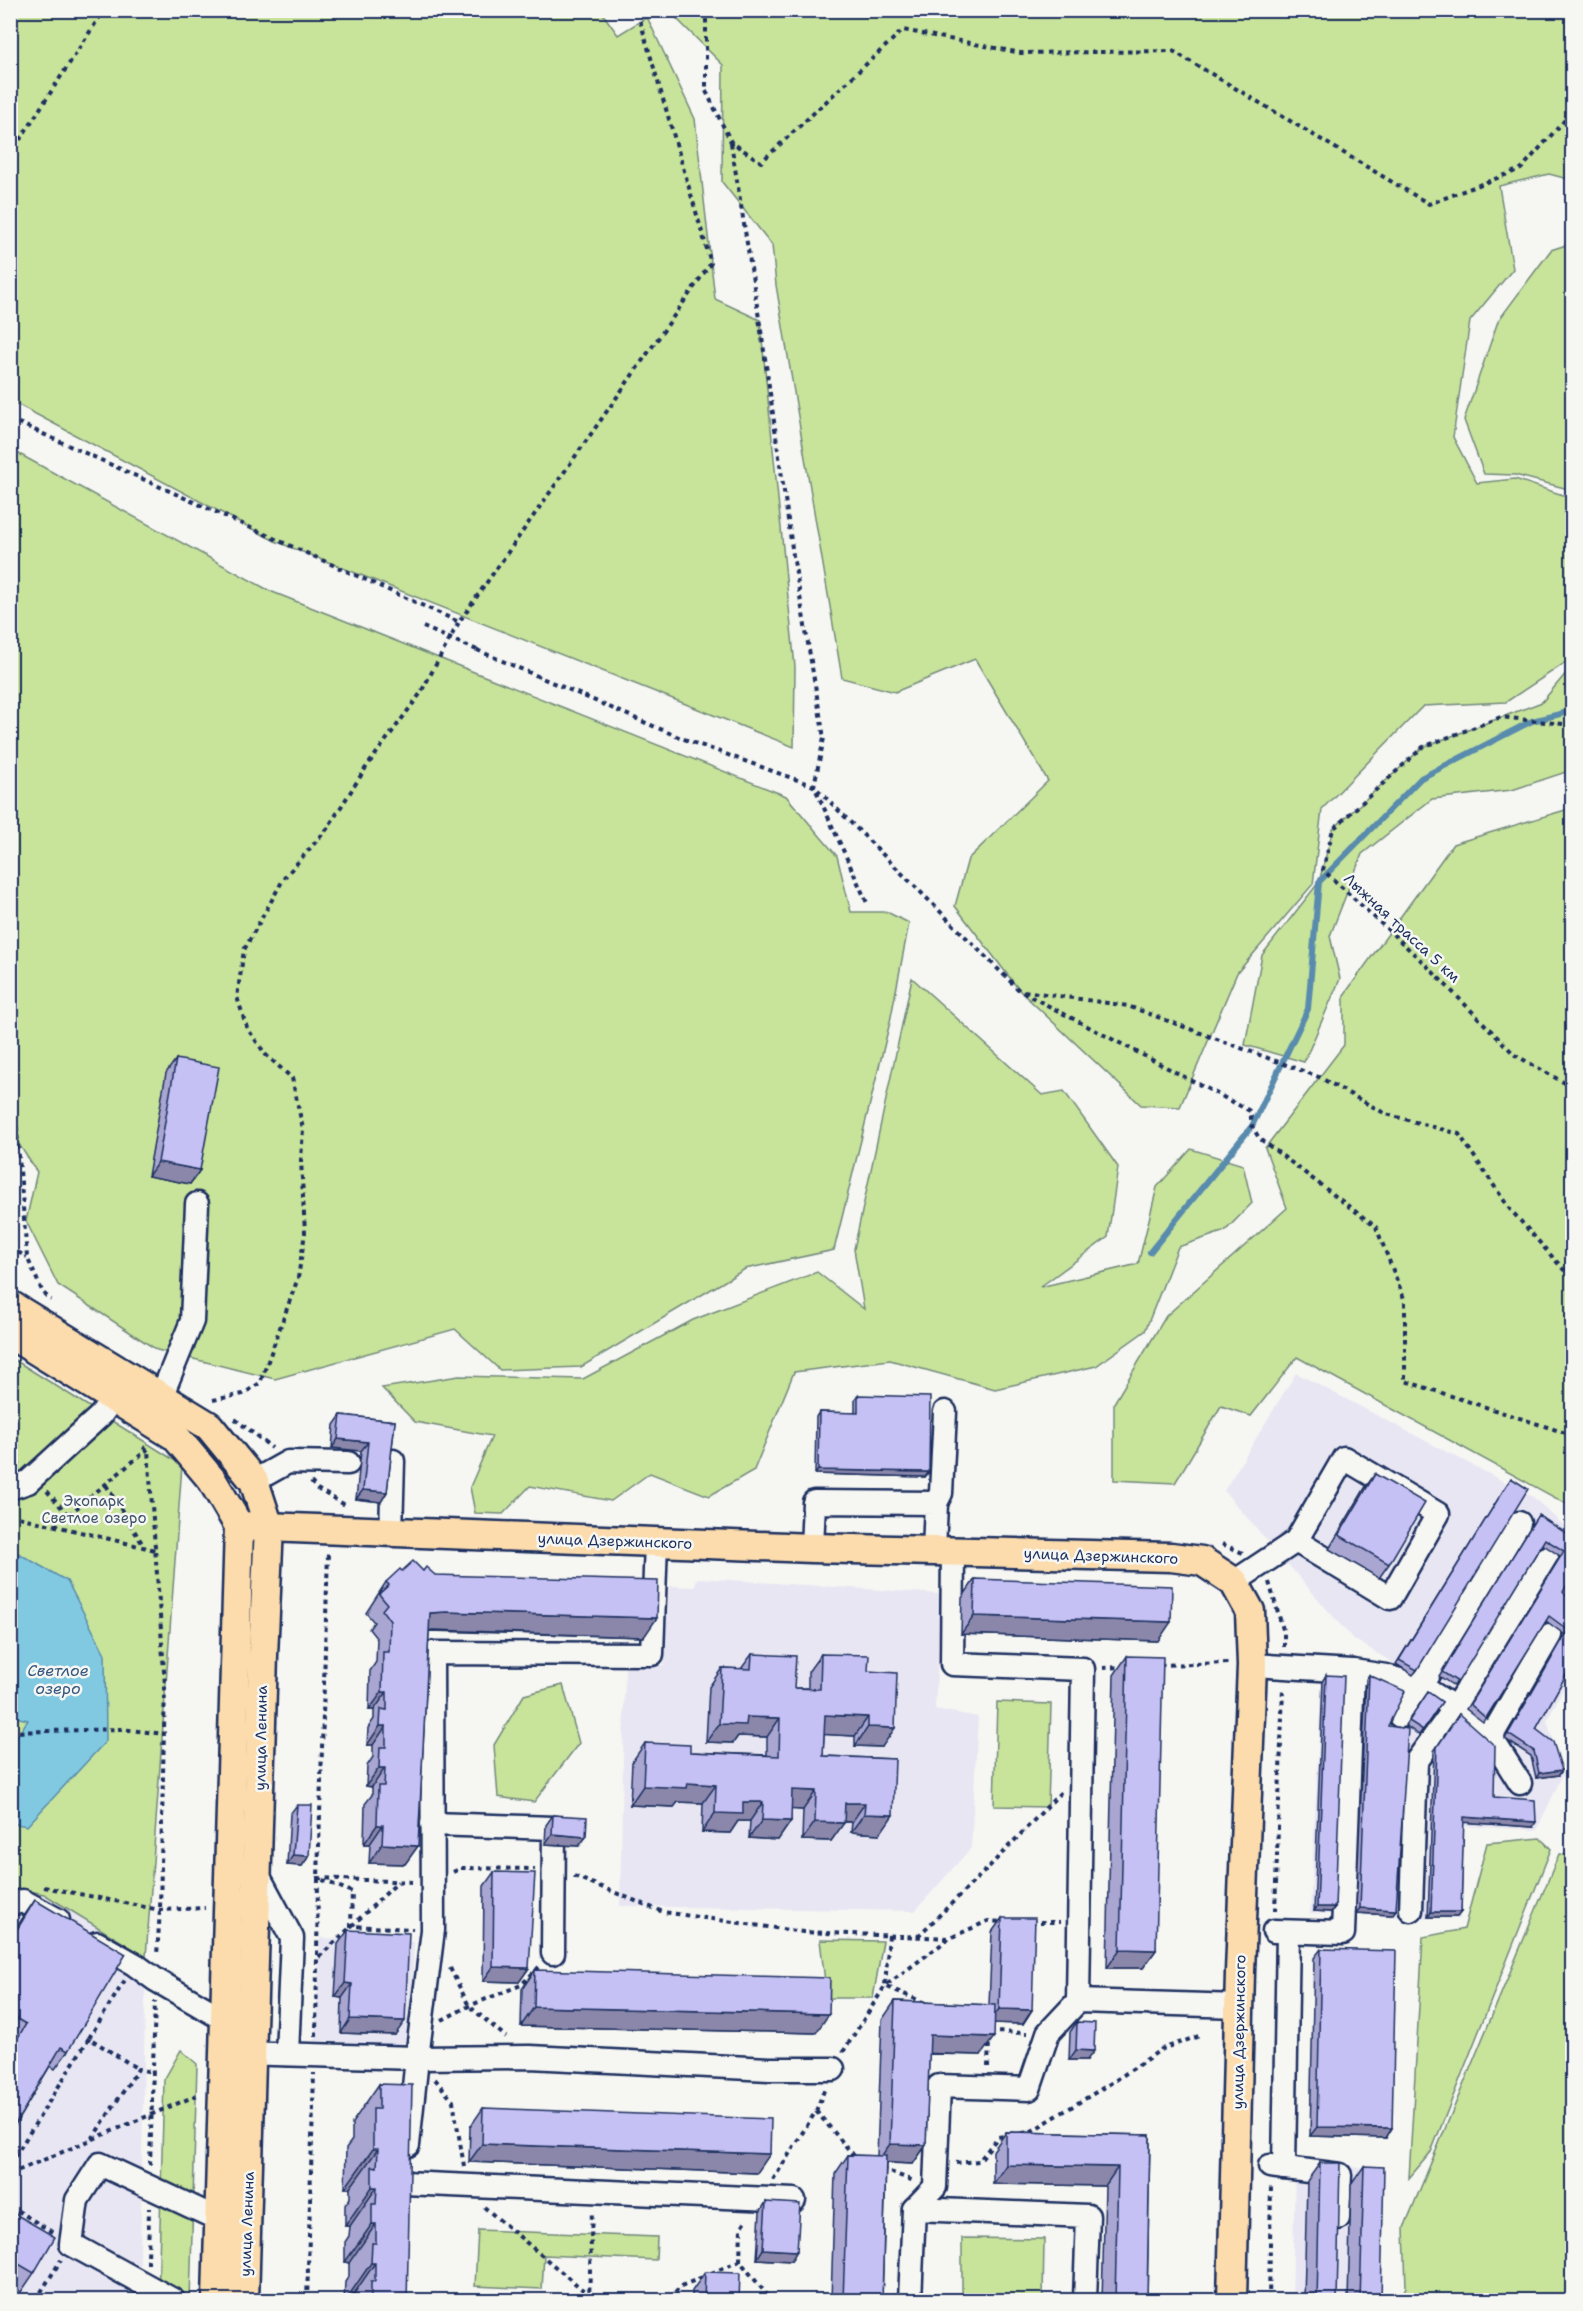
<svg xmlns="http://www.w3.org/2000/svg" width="1583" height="2311" viewBox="0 0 1583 2311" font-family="'Shantell Sans',sans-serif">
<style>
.built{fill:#e8e6f3}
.green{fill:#c8e39a;stroke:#72897c;stroke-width:1.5}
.water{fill:#81c9e1;stroke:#588bad;stroke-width:1.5}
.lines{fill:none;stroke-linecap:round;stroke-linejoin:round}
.stream{stroke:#588bad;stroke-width:6}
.minor-casing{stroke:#1b2f5e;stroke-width:27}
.major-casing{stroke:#1b2f5e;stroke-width:33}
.path{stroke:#1b2f5e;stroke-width:4;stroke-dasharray:4.5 4.5;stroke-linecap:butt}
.minor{stroke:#f6f6f2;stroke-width:22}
.major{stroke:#fcdcac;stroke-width:28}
.path-bridge{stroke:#1b2f5e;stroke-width:4;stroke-dasharray:4.5 4.5;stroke-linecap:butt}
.wall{fill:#aaa6d2;stroke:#1b2f5e;stroke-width:1.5}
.shaded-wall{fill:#8b87ab;stroke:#1b2f5e;stroke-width:1.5}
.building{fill:#c6c1f4;stroke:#1b2f5e;stroke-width:1.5}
.labels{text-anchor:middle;stroke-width:5;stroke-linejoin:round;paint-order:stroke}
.street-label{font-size:15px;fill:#1b2f5e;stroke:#f6f6f2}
.park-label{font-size:15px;fill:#3e536a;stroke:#f6f6f2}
.water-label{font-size:16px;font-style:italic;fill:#34567f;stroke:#f6f6f2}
</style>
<rect width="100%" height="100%" fill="#f6f6f2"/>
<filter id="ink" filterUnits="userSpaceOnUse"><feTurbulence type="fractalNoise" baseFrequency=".0167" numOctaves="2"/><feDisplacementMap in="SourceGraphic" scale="12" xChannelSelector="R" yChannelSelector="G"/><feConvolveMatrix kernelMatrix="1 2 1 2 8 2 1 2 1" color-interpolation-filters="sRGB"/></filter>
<g filter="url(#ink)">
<g class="built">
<polygon points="1296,1373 1533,1497 1572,1533 1572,1671 1547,1721 1563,1774 1537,1830 1463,1826 1460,1919 1310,1913 1322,1675 1395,1664 1352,1638 1224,1491"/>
<polygon points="697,1578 941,1594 935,1709 978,1717 971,1848 915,1911 620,1906 625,1666 664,1665 669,1586 695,1587"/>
<polygon points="20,1889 44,1894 146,1957 139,2300 11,2300 10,1891"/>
<polygon points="320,1938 414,1942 410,2045 315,2041"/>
<polygon points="1295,2166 1379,2168 1374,2300 1292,2300"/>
</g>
<g class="green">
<polygon points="600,10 618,35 647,17 695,119 715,299 760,320 795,667 794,747 275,541 11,401 11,11"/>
<polygon points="669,11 1572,11 1572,180 1549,174 1499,186 1513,269 1470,321 1453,437 1477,483 1515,479 1572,498 1572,649 1568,661 1506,702 1423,706 1322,809 1313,884 1237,973 1180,1107 1141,1105 1020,991 955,906 968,859 1048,781 975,659 895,692 842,678 776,285 772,245 722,182 723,65"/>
<polygon points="1572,243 1572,490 1515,475 1484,474 1464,420 1498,321 1551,250"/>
<polygon points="10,449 270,591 786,796 837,856 851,912 887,912 909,923 890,1022 834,1250 745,1269 581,1367 500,1370 455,1329 275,1379 157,1350 58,1285 26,1221 37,1172 11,1132"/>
<polygon points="1572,666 1572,770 1512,790 1432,799 1362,854 1330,936 1340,979 1304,1062 1245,1045 1262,955 1319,882 1333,829 1423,747 1542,702"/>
<polygon points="1572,808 1572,1507 1297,1357 1251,1416 1221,1406 1175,1483 1114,1480 1114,1403 1166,1316 1287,1208 1265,1148 1344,1045 1344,995 1453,844"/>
<polygon points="912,978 1042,1095 1064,1091 1118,1167 1108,1237 1040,1287 1138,1264 1157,1187 1191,1149 1243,1165 1252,1203 1225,1231 1178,1247 1145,1331 1096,1366 995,1389 890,1360 794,1372 754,1470 709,1496 650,1473 611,1501 530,1486 503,1514 475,1513 470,1487 492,1436 415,1422 382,1388 459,1376 583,1379 693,1320 817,1272 864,1309 854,1249"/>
<polygon points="10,1357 182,1465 146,1957 44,1894 20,1889 11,1891"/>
<polygon points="563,1685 579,1743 534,1802 498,1797 494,1745 524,1695"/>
<polygon points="997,1702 1051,1704 1048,1807 994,1806"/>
<polygon points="1540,1838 1551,1849 1431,2152 1409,2178 1423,1937 1464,1929 1487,1843"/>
<polygon points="1559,1854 1572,1856 1572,2300 1400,2300 1406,2287 1404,2228"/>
<polygon points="820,1940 883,1941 873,1998 827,1998"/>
<polygon points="181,2050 197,2064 190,2300 158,2300 164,2080"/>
<polygon points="478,2230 657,2237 656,2260 544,2255 542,2289 475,2286"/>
<polygon points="962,2238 1044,2239 1043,2300 962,2300"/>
</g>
<polygon class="water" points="11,1549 67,1581 105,1654 106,1741 27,1826 11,1823 11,1745 28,1720 11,1716"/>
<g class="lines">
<polyline class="stream" points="1150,1252 1252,1126 1308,1009 1319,882 1421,778 1532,721 1572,711"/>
<defs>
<g id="minor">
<polyline points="161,1397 192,1321 197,1204"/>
<polyline points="254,1481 288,1462 348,1463"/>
<polyline points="10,1488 28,1482 101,1415 114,1397"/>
<polyline points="936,1503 941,1493 945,1412"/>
<polyline points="391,1533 393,1461"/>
<polyline points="656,1542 652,1654 432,1653 433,1930 417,2058 530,2057 769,2069 833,2069"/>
<polyline points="812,1548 814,1502 936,1503 934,1551"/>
<polyline points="953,1551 952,1664 1083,1669 1078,2001"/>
<polyline points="1234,1582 1296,1541 1344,1458 1438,1514 1390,1598 1296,1541"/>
<polyline points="1252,1665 1353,1671 1386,1676 1421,1686 1519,1523"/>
<polyline points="1400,1716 1421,1686 1455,1708 1547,1558"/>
<polyline points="1491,1737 1520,1783"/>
<polyline points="432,1824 554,1828 553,1953"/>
<polyline points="258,1875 292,1938 287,2054"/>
<polyline points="10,1904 23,1901 58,1920"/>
<polyline points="1411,1910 1416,1762 1455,1708 1491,1737 1550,1635"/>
<polyline points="1274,1931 1343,1933 1353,1671"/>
<polyline points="97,1943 134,1964 156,1980 225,2020"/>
<polyline points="235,2053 417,2058 408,2145"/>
<polyline points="1270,2166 1340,2175 1338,2218"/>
<polyline points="1284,2168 1288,1932"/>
<polyline points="404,2183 794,2200"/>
<polyline points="173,2300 71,2244 77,2200 100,2164 218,2219"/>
<polyline points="910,2300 914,2209"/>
<polyline points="1085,2300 1088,2216 914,2209 935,2187 939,2086 1029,2089 1048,2033 1078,2001 1239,2006"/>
</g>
<g id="major">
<polyline points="10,1305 209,1426 254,1481 269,1527 263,1655 244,2300"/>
<polyline points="10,1334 175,1436 212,1480 239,1526 217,2300"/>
<polyline points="239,1526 812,1548 1171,1557 1202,1561 1234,1582 1250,1611 1252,1665 1240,1972 1232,2300"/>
</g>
</defs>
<use href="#minor" class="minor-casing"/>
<use href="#major" class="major-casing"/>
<g class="path">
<polyline points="706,10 706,91 731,142 761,162 903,30 1021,53 1173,51 1429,204 1521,169 1572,112"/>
<polyline points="731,143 762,337 793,555 824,738 814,786 868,905"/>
<polyline points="10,155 104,10"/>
<polyline points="10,419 459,622 711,263 637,10"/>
<polyline points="477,650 681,738 814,786 1020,991 1250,1111 1252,1126 1259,1138 1376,1227 1405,1301 1405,1381 1572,1435"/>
<polyline points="1572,725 1501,717 1423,747 1333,829 1323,870 1425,964 1515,1055 1572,1087"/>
<polyline points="1024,991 1128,1006 1319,1077 1386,1114 1459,1134 1509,1208 1572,1279"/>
<polyline points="10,1046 27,1257 43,1293 51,1300"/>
<polyline points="10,1248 27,1257"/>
<polyline points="10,1372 19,1464"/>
<polyline points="213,1400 243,1394 260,1383 298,1278 305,1233 301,1160 303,1129 292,1078 266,1055 247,1028 237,997 244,950 284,878 327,829 365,769 420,694 459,622"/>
<polyline points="235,1419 272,1448"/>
<polyline points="143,1447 148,1450 165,1685 160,1910 157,1955"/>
<polyline points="311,1482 317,1489 347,1506"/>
<polyline points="106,1485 145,1548"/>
<polyline points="47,1491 68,1515"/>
<polyline points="10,1515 155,1550"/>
<polyline points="55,1526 148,1449"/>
<polyline points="1222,1544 1243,1553"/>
<polyline points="1269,1582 1284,1633 1284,1647"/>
<polyline points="1160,1665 1230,1663"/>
<polyline points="1103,1668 1122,1667"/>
<polyline points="10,1732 121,1729 164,1734"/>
<polyline points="453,1872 461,1868 535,1869"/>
<polyline points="574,1876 663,1912 803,1932 950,1938"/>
<polyline points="412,1882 318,1878 352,1892 351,1926 413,1929"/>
<polyline points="44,1887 160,1910 205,1908"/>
<polyline points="1275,1911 1283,1688"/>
<polyline points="1031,1922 1060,1922"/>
<polyline points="889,1935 885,1986 925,2003"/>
<polyline points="918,1936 987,1869 1061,1792"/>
<polyline points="319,1957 398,1882"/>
<polyline points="450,1968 469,2006 506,2037"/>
<polyline points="442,2020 469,2006 521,1985 539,1967"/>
<polyline points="989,2032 1027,2033"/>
<polyline points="316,2036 318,1878 328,1552"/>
<polyline points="89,2038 125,1980"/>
<polyline points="843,2052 885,1986 950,1938 988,1921 1003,1922"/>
<polyline points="988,2067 989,2039"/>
<polyline points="435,2079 453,2101 464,2166"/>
<polyline points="816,2111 856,2158"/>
<polyline points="1022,2133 1030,2132 1116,2080 1162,2049 1199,2036"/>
<polyline points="92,2139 138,2069 151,2072"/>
<polyline points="956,2163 979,2161 998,2137 1009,2135"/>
<polyline points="10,2164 89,2038 138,2069"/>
<polyline points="150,2165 155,2001"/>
<polyline points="882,2169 914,2181"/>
<polyline points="10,2174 200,2094"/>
<polyline points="773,2180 816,2111 825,2088"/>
<polyline points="10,2206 52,2232"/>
<polyline points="484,2207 589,2295"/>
<polyline points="740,2261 741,2228 747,2219"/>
<polyline points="148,2264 149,2208"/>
<polyline points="711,2273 740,2261 771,2300"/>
<polyline points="36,2300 61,2260"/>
<polyline points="307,2300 314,2073"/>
<polyline points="589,2300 592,2210"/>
<polyline points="670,2300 679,2287 705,2276"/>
<polyline points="1269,2300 1271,2186"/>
</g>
<use href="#minor" class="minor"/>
<use href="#major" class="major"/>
<polyline class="path-bridge" points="423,627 477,650"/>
</g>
<g class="wall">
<polygon points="176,1059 200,1170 190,1184 148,1176 166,1073"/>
<polygon points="858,1395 929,1472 925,1477 815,1474 816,1417 819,1412 855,1413 855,1400"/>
<polygon points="341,1415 395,1421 387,1492 381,1502 356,1499 361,1451 332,1448 334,1425"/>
<polygon points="1375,1474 1389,1564 1379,1578 1329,1549 1365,1488"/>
<polygon points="1508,1483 1417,1670 1413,1675 1396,1664"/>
<polygon points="1535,1520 1572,1537 1563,1592 1572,1664 1536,1729 1562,1770 1559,1775 1536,1778 1531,1756 1505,1739 1565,1635 1546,1621 1483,1722 1466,1709 1560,1556 1542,1544 1454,1686 1439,1676"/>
<polygon points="402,1571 423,1571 435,1575 644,1637 429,1631 418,1846 405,1864 369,1863 370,1844 364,1844 365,1804 372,1795 372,1787 366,1786 367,1766 373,1757 373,1745 367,1745 368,1728 374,1719 374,1710 369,1710 370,1671 376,1662 377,1639 369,1629 374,1622 366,1613 386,1582"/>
<polygon points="975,1579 1158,1641 961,1634 962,1598"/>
<polygon points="752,1654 794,1688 808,1688 808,1672 821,1654 868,1671 882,1747 855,1746 855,1736 824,1734 823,1756 895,1759 880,1834 851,1832 852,1822 844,1822 831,1841 802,1840 803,1810 791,1809 791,1821 778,1840 749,1838 750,1821 738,1821 730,1833 702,1832 703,1803 678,1802 674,1807 630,1805 632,1762 645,1743 690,1752 767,1755 767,1737 738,1736 733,1743 706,1742 709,1687 722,1668 741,1669"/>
<polygon points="1127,1656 1156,1950 1143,1968 1107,1968 1114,1675"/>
<polygon points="1326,1675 1335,1907 1331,1912 1314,1911 1323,1680"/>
<polygon points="1369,1675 1396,1910 1392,1915 1356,1913 1366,1679"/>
<polygon points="1428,1692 1442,1702 1419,1735 1405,1725"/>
<polygon points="1459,1714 1494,1797 1533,1827 1463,1822 1461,1912 1457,1917 1428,1917 1434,1751"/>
<polygon points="297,1805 309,1856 302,1866 287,1865 290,1814"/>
<polygon points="553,1815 586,1837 579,1846 545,1844 546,1825"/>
<polygon points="494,1872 529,1968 519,1982 483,1981 484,1886"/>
<polygon points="35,1900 68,2051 55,2069 50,2066 10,2133 10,2048 13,2043 10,2041 10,1938 22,1919"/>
<polygon points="1002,1918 1032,2010 1023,2024 994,2023 981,2055 929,2054 926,2145 913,2164 886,2163 882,2301 831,2301 835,2174 848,2155 877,2156 882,2020 895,2001 989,2005 992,1932"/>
<polygon points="348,1930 395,2035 341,2033 342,1998 335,1997 338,1944"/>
<polygon points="1321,1949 1392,2128 1386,2138 1310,2136 1314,1958"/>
<polygon points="535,1970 816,2033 521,2026 522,1989"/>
<polygon points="1077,2022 1087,2060 1069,2060 1070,2032"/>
<polygon points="379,2084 407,2301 344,2301 345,2282 349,2276 349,2263 345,2262 345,2242 349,2236 350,2226 345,2226 345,2205 350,2198 350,2188 345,2188 346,2148 352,2140 352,2123"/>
<polygon points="483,2108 757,2173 469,2162 470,2127"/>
<polygon points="1006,2132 1150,2135 1147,2301 1102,2301 1105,2186 993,2184 993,2151"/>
<polygon points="1320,2163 1337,2301 1304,2301 1307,2181"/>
<polygon points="1364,2166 1381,2301 1348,2301 1351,2185"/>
<polygon points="766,2202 791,2261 757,2259 760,2212"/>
<polygon points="10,2211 34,2273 21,2292 10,2286"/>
<polygon points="705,2272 739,2301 692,2301 692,2291"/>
</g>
<g class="shaded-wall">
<polygon points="158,1162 200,1170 190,1184 148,1176"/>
<polygon points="338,1439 368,1442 361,1451 332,1448"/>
<polygon points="818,1470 929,1472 925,1477 815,1474"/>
<polygon points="363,1490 387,1492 381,1502 356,1499"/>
<polygon points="446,1612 657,1618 644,1637 433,1630 417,1632 430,1613"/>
<polygon points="974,1616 1171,1622 1158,1641 961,1634"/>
<polygon points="382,1692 387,1692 374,1710 369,1710"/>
<polygon points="825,1715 868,1717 855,1736 812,1734"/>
<polygon points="747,1717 780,1718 767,1737 738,1736 733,1743 706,1742 719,1724"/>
<polygon points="380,1726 386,1726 373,1745 367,1745"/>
<polygon points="868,1727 895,1728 882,1747 855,1746"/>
<polygon points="379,1768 385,1768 372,1787 366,1786"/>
<polygon points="1562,1770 1559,1775 1536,1778 1539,1773"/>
<polygon points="688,1783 716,1785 703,1803 678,1802 674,1807 630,1805 643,1786"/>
<polygon points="792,1790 816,1791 803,1810 779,1809"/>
<polygon points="743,1802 763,1802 750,1821 738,1821 730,1833 702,1832 715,1813"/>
<polygon points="845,1803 865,1803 852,1822 832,1821"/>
<polygon points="864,1814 893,1815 880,1834 851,1832"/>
<polygon points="1464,1817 1536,1822 1533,1827 1460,1822"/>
<polygon points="762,1820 791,1821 778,1840 749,1838"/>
<polygon points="815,1822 844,1823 831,1841 802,1840"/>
<polygon points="377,1825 383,1825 370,1844 364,1844"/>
<polygon points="552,1834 586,1837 579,1846 545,1844"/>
<polygon points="382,1844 418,1846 405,1864 369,1863"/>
<polygon points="293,1855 309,1856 302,1866 287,1865"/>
<polygon points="1317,1907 1335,1907 1331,1912 1314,1911"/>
<polygon points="1360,1908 1396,1910 1392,1915 1356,1913"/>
<polygon points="1431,1912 1461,1912 1457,1917 1428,1917"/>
<polygon points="1120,1949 1156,1950 1143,1968 1107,1968"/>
<polygon points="493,1967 529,1968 519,1982 483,1981"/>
<polygon points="345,1983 352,1984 342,1998 335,1997"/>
<polygon points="534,2007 829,2014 816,2033 521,2026"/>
<polygon points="999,2009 1032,2010 1023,2024 989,2023"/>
<polygon points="350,2019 405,2021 395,2035 341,2033"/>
<polygon points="930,2035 994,2037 981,2055 917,2053"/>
<polygon points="1076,2050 1094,2051 1087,2060 1069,2060"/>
<polygon points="1317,2127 1392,2128 1386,2138 1310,2136"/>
<polygon points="482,2144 770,2154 757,2173 469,2162"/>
<polygon points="890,2144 926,2145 913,2164 877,2162"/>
<polygon points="373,2149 378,2149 350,2188 345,2188"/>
<polygon points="1006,2165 1118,2167 1105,2186 993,2184"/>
<polygon points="372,2187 377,2187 350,2226 345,2226"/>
<polygon points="372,2224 376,2224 349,2263 345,2262"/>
<polygon points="763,2249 797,2251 791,2261 757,2259"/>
<polygon points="371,2263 375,2263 349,2301 345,2301"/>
</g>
<g class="building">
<polygon points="176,1059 219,1067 200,1170 158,1162"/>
<polygon points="858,1395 930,1397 929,1472 818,1470 819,1412 858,1413"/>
<polygon points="341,1415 395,1421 387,1492 363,1490 368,1442 338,1439"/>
<polygon points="1375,1474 1425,1503 1389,1564 1339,1535"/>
<polygon points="1511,1478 1528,1489 1417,1670 1399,1660"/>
<polygon points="1538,1515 1572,1537 1572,1576 1563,1592 1572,1599 1572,1664 1536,1729 1553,1742 1562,1770 1539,1773 1534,1751 1508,1734 1568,1630 1549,1616 1486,1718 1470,1704 1564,1551 1545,1539 1458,1682 1442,1672"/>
<polygon points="413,1561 423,1571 426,1567 435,1575 658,1581 657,1618 446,1612 430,1613 418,1846 382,1844 383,1825 377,1825 378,1786 384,1786 385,1768 379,1768 380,1747 386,1747 386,1726 380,1726 381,1709 387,1710 387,1692 382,1692 383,1652 389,1652 390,1621 382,1610 387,1604 379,1594 389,1585 386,1582 400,1569 402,1571"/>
<polygon points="975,1579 1172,1586 1171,1622 974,1616"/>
<polygon points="752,1654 796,1656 794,1688 820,1689 821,1654 869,1655 868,1671 897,1673 895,1728 868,1727 868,1717 825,1715 823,1756 895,1759 893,1815 864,1814 865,1803 845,1803 844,1823 815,1822 816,1791 792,1790 791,1821 762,1820 763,1802 743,1802 743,1814 715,1813 716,1785 688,1783 687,1788 643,1786 645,1743 690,1745 690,1752 779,1756 780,1718 747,1717 746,1725 719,1724 722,1668 751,1669"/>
<polygon points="1127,1656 1163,1657 1156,1950 1120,1949"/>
<polygon points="1326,1675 1344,1676 1335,1907 1317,1907"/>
<polygon points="1369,1675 1405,1691 1388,1726 1408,1729 1396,1910 1360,1908"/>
<polygon points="1428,1692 1442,1702 1423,1730 1409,1721"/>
<polygon points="1459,1714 1495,1746 1494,1797 1535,1800 1536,1822 1464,1817 1461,1912 1431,1912 1437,1747"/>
<polygon points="297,1805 312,1805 309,1856 293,1855"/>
<polygon points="553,1815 587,1817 586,1837 552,1834"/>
<polygon points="494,1872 535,1873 529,1968 493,1967"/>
<polygon points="35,1900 126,1954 68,2051 61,2047 10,2133 10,2051 26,2024 10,2015 10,1941"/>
<polygon points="1002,1918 1035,1918 1032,2010 999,2009"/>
<polygon points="348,1930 409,1933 405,2021 350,2019 352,1984 345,1983"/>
<polygon points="1321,1949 1396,1951 1392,2128 1317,2127"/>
<polygon points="535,1970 830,1978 829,2014 534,2007"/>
<polygon points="895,2001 995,2005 994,2037 930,2035 926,2145 890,2144"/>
<polygon points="1077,2022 1095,2023 1094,2051 1076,2050"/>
<polygon points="379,2084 412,2085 407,2301 371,2301 371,2281 375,2281 375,2263 371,2263 372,2243 376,2243 376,2224 372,2224 372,2204 376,2204 377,2187 372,2187 372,2166 377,2167 378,2149 373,2149 373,2109 379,2109"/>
<polygon points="483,2108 771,2119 770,2154 482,2144"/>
<polygon points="1006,2132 1150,2135 1147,2301 1115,2301 1118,2167 1006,2165"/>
<polygon points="848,2155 886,2156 882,2301 843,2301"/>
<polygon points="1320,2163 1340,2163 1337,2301 1317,2301"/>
<polygon points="1364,2166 1384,2167 1381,2301 1360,2301"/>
<polygon points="766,2202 800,2204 797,2251 763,2249"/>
<polygon points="10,2211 55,2237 34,2273 10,2259"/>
<polygon points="705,2272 740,2273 739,2301 704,2301"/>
</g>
</g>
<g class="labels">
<g class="street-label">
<text transform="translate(1402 928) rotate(43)" y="5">Лыжная трасса 5 км</text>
<text transform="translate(615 1541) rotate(2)" y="5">улица Дзержинского</text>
<text transform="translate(1101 1556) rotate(2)" y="5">улица Дзержинского</text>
<text transform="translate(261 1738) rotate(-89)" y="5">улица Ленина</text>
<text transform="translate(1239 2032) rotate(-89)" y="5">улица Дзержинского</text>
<text transform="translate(247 2224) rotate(-88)" y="5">улица Ленина</text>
</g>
<g class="park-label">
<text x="94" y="1506">Экопарк<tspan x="94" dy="17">Светлое озеро</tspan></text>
</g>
<g class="water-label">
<text x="58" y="1676">Светлое<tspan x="58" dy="18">озеро</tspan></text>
</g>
</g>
<rect width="1583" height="2311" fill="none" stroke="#f6f6f2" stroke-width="36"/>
<rect x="18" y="18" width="1547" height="2275" fill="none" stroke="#1b2f5e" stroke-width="2" filter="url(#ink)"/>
</svg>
